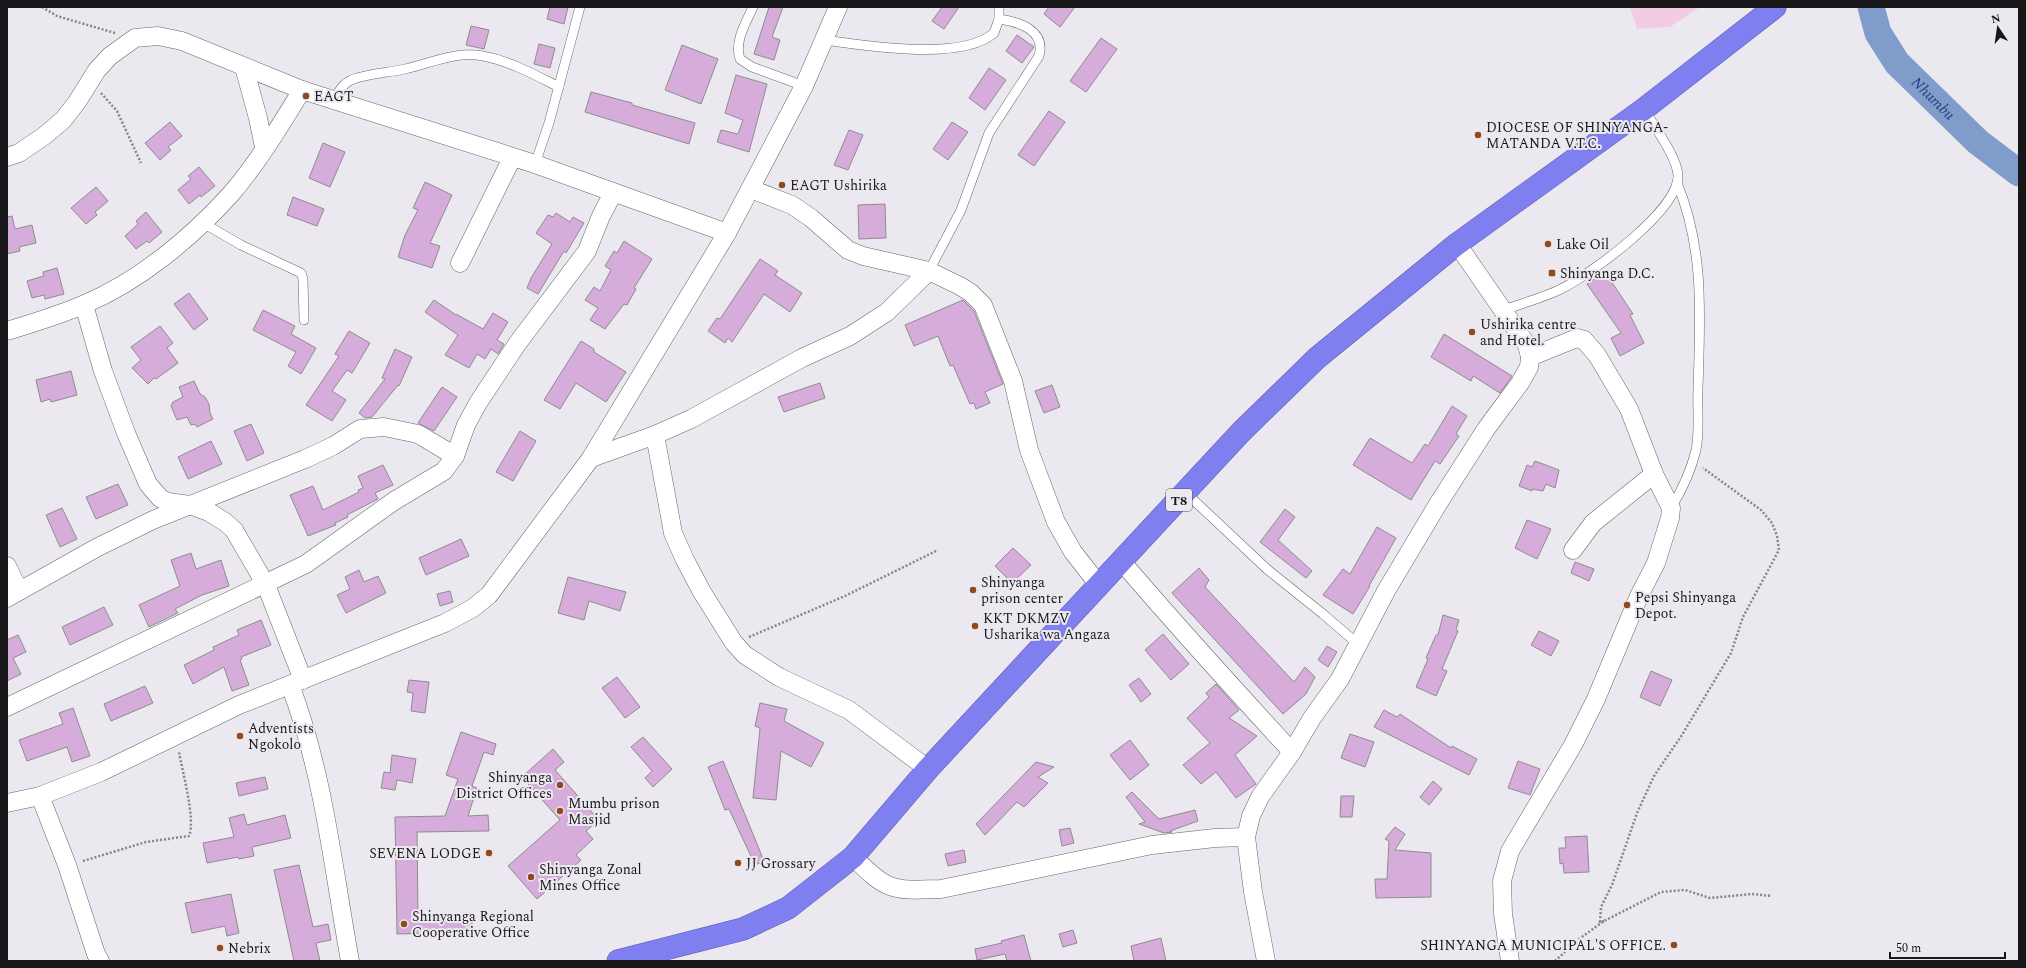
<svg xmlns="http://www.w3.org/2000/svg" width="2026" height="968" viewBox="0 0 2026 968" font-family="Spectral,serif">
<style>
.green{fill:#f3cce1}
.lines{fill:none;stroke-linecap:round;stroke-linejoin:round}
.river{stroke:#7f9cca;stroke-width:27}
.building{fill:#d6adda;stroke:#8f8b90}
.lane-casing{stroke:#666569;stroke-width:10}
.street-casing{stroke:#666569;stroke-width:19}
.highway-casing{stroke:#5b5aa4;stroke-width:23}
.path{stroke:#868589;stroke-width:2.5;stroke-dasharray:2 2;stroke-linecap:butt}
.lane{stroke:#fff;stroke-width:9}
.street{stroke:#fff;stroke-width:18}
.highway{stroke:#7f7ff0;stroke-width:22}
.poi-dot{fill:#8e491e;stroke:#ebe9ef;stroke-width:1.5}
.labels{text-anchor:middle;stroke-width:4;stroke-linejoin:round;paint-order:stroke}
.shield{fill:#ebe9ef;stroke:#575558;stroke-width:1}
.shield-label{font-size:13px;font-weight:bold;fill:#171618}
.poi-label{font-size:14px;fill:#171618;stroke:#ebe9ef;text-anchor:start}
.water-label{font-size:15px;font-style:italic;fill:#1f437c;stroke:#ebe9ef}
</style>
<rect width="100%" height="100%" fill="#ebe9ef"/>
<polygon class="green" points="1630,7 1700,7 1670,27 1637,29"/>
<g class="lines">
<path class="river" id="s1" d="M1871 7 1878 33 1897 63 1978 142 2019 173"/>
</g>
<g class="building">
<polygon points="550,7 568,7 564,24 547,19"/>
<polygon points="769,7 783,7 772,37 780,40 774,60 754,54"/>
<polygon points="942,7 959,7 944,29 932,21"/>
<polygon points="1049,7 1075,7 1060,27 1044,14"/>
<polygon points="471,26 489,30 484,49 466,45"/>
<polygon points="1017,35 1034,47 1022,63 1006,51"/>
<polygon points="1101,38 1117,49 1086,92 1070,81"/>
<polygon points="539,44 555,48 550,68 534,64"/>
<polygon points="682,45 718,59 701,104 665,90"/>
<polygon points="989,68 1006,80 985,110 969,98"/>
<polygon points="736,75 767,84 749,152 717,142 721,130 738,134 743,120 725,113"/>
<polygon points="591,92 632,103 632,105 695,123 689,144 585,112"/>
<polygon points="1049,111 1065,122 1034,166 1018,155"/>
<polygon points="170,122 182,136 168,147 171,150 160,160 145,143"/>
<polygon points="952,122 968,132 948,160 933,149"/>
<polygon points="849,130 863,135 848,170 834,165"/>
<polygon points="323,143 345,152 330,187 309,178"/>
<polygon points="199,167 215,186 201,197 200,195 189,204 178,190 191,179 188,176"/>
<polygon points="425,182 452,195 430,243 440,246 432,268 398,257 405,235 418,210 413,208"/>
<polygon points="96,187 108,201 95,212 97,215 86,224 71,208"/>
<polygon points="293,197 324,209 317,226 287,215"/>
<polygon points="885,204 886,238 859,239 858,205"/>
<polygon points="146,212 162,232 149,243 147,241 136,249 125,236 138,224 136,221"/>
<polygon points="556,213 570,222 573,217 584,223 566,253 564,251 538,294 527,288 531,278 552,244 536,233 548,215 553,217"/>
<polygon points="12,216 15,229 32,225 36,243 19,247 20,251 7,254 7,217"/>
<polygon points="624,241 652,259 634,288 636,289 627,305 624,304 605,329 590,320 598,308 585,300 594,287 600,291 611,270 605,266 614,251 617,253"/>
<polygon points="760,259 778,271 775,275 802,293 790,312 764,294 732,342 728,338 725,343 708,331 717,318 720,319"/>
<polygon points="57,268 64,294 45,299 44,295 32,298 27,281 44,276 43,272"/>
<polygon points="1605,272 1633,314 1630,315 1644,343 1620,356 1611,338 1621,333 1587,284"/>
<polygon points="189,293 208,319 194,330 174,304"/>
<polygon points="434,300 456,315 456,314 483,329 493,313 508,322 497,340 504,344 498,354 491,349 485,359 477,354 469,368 445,355 458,335 425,312"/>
<polygon points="963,300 974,311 1003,384 985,392 990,403 976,409 974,403 970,404 953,365 950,366 938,336 914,346 905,325"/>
<polygon points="263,310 295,326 291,334 316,348 301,374 288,366 296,352 253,330"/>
<polygon points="160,326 173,343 167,348 178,363 156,379 154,378 148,384 132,368 141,360 131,347"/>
<polygon points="349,331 370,343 352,373 347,370 332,391 346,400 332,421 306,405 339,356 335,354"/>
<polygon points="1444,334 1512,376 1500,393 1473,376 1471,381 1431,357"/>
<polygon points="581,341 594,349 594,352 626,372 606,402 576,383 560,409 544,400"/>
<polygon points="395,349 412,357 399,386 398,385 372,417 365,418 359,413 385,379 382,378"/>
<polygon points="71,371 77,395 51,402 50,399 41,402 36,380"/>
<polygon points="194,381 200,394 205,397 209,404 210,413 213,419 197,427 195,424 191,425 187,417 177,420 171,406 173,402 183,397 179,387"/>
<polygon points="820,383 825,398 784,412 778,397"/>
<polygon points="1052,385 1060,407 1044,413 1035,391"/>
<polygon points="442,387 457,397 434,431 418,423"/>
<polygon points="1452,406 1467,416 1456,434 1459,436 1440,464 1435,461 1411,500 1353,465 1370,438 1412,463 1425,444 1428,446"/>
<polygon points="251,424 264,453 247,461 234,431"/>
<polygon points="520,431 536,441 513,481 496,472"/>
<polygon points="211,441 222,464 188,479 178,457"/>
<polygon points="1535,461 1559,470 1555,488 1546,484 1543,491 1532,489 1532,491 1519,486 1527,465 1532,467"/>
<polygon points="383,465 393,485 375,493 378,499 347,515 348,517 335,523 336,525 308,536 290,495 313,486 323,510 359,492 358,490 363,488 358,476"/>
<polygon points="118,484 128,505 96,519 86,497"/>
<polygon points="62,508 77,539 60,547 46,515"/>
<polygon points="1285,509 1295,517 1278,540 1312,571 1306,578 1260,542"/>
<polygon points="1527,520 1551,529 1537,559 1515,548"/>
<polygon points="1377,527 1396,538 1369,586 1370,586 1353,614 1323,595 1343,569 1350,574"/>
<polygon points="461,539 469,556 426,575 419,558"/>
<polygon points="1013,548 1031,565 1012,583 995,566"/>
<polygon points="191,553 196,569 221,560 229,586 202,595 175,609 178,613 149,627 139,605 180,586 171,560"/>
<polygon points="1575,562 1594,569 1589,581 1571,573"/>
<polygon points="1199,568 1209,580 1205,587 1294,682 1305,667 1315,677 1306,694 1283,714 1172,593"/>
<polygon points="359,570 364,582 378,576 386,593 346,613 337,595 350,589 345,577"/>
<polygon points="568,577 626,592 620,611 589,601 584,620 558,613"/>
<polygon points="450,591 453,602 440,606 437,594"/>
<polygon points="104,607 113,625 70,645 62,627"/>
<polygon points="1443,615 1459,620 1456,630 1458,631 1442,669 1447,671 1436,696 1416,687 1428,659 1426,658 1436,635 1438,635"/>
<polygon points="261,620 271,645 241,657 242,659 240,660 249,685 232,691 224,667 193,684 184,665 214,650 213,647 239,635 237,630"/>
<polygon points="1539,631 1559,641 1551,656 1531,645"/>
<polygon points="1163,634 1189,664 1171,680 1145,650"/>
<polygon points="18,635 26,652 13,658 21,674 7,681 7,640"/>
<polygon points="1327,646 1337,652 1328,667 1318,660"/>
<polygon points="1651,671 1672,680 1660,706 1640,697"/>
<polygon points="617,677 640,707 625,718 602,688"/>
<polygon points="1139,678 1151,694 1141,702 1129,685"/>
<polygon points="409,680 429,682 425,713 411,711 413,693 407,692"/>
<polygon points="1216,684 1239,710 1229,718 1257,736 1235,755 1256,784 1236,798 1216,772 1201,784 1183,765 1210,743 1187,718 1209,697 1206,693"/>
<polygon points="145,686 153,703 111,721 104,704"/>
<polygon points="760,703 787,709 784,721 824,743 811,767 781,751 776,800 753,798 760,728 755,726"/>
<polygon points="73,708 90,756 72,762 67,747 27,761 19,740 63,724 59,713"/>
<polygon points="1384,710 1397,717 1400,714 1451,748 1452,746 1477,759 1469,775 1374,727"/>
<polygon points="461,732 496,744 493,755 484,752 472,786 477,788 468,816 488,815 489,831 417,832 418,918 472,917 472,932 397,934 395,817 445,816 458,779 446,775"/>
<polygon points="1350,734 1374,742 1365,767 1341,758"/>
<polygon points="643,737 672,769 653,787 645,778 652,771 631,747"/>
<polygon points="1130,740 1149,765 1130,780 1110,755"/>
<polygon points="553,749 564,762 555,770 599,820 586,831 593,839 576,855 581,860 537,899 508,866 560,820 522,777"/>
<polygon points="392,755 416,759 412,783 397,780 395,790 381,788 384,772 390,773"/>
<polygon points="723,761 764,861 755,865 729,809 725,810 708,767"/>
<polygon points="1518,761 1540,769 1530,795 1508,788"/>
<polygon points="1036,762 1054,767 1038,777 1048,783 1024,807 1017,802 985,835 976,824"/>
<polygon points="265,777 268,789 239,796 236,783"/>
<polygon points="1433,781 1442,789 1429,805 1420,797"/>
<polygon points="1132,792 1159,819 1195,810 1198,821 1170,831 1172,832 1164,833 1139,824 1145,822 1126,797"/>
<polygon points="1341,796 1354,796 1352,817 1340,817"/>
<polygon points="244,814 247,825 285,815 291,838 252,847 254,856 239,859 238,857 207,863 203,843 234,837 229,818"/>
<polygon points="1395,827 1405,834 1395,850 1431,853 1431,897 1376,898 1375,879 1387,879 1389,841 1385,839"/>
<polygon points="1070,828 1074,843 1062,846 1059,830"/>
<polygon points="1587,836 1589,872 1564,873 1563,863 1560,864 1559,848 1566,848 1565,837"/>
<polygon points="964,850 966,862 948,866 945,854"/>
<polygon points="299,865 313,927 328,924 331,940 316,943 320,961 294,961 274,870"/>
<polygon points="231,894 239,933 227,936 225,926 192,933 185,903"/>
<polygon points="1073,930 1077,943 1063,947 1059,934"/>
<polygon points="1024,935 1031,961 1007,961 1005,954 977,960 975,949 1002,943 1001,941"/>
<polygon points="1161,938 1166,961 1134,961 1131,946"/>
</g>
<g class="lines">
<defs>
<g id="lane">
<path d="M753 7C746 23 734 41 740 59L752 67 804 86"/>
<path d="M824 40C866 45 960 62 994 33L999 19V7"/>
<path d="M333 100C339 92 342 84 351 80 368 73 388 73 405 69 432 63 455 51 483 56 510 61 535 75 559 87"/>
<polyline points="535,164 549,123 580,7"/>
<polyline points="203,223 241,245 301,273 303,279 304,320"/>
<path d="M929 271 961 210 989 133 1039 56C1046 30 1019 22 999 19"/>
<path d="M1504 310C1522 303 1543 298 1561 289 1591 274 1678 211 1678 176 1678 158 1653 125 1644 109"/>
<polyline points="1186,493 1268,570 1323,614 1359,645"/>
<path d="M1671 508C1682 490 1691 471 1696 450 1700 430 1697 410 1698 389 1700 318 1705 250 1677 183"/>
</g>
<g id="street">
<polyline points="244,67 258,118 264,147"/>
<polyline points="7,157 19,153 44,136 63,120 77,102 97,70 110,56 135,38 158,36 182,41 302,90 535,164 727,233"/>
<polyline points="751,189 792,205 811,218 848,250 863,256 929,271 960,286 971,293 983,305 1013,381 1029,450 1056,522 1073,552 1099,585"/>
<polyline points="460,263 512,158"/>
<polyline points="84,305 103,371 126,433 148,484 160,498 168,502 190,505 209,512 225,522 234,530 266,585 303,680"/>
<path d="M7 331C33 323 60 315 85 304 139 281 190 239 230 195 257 164 280 126 302 90"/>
<polyline points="655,435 673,533 685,560 702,592 734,643 745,655 779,677 849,710 928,769"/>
<polyline points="591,458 655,435 691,419 802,358 850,336 887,312 929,271"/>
<polyline points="1573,550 1593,523 1654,474"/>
<path d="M1122 562C1177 626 1234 689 1292 752"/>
<polyline points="7,566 19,591"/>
<polyline points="7,598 98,547 153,520 305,459 333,446 360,429 384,427 418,434 455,456"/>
<path d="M290 685C324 774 333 868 350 961"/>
<polyline points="7,707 306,564 394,501 444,471 455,456 466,425 478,403 517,344 587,251 601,216 613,193"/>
<polyline points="40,796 67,865 96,954 100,961"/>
<polyline points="7,803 40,796 101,772 239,705 445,623 473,608 489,595 591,458 727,233 804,86 838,7"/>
<path d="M853 857C864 867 876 881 890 886 906 892 925 889 941 889L1152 845 1215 838 1246 837"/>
<polyline points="1266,961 1253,892 1246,837 1251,816 1260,797 1292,752 1312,718 1340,679 1386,591 1438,504 1486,429 1520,383 1529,367 1530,357 1527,345 1457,244"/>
<polyline points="1510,961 1503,914 1502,881 1510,851 1573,745 1596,699 1639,596 1656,563 1670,518 1671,508 1654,474 1629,409 1597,355 1584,340 1577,338 1530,357"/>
</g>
<polyline id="highway" points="618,961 743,929 788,908 853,857 928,769 1241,432 1317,358 1457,244 1644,109 1775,7"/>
</defs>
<use href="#lane" class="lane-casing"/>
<use href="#street" class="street-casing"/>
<use href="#highway" class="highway-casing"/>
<g class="path">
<polyline points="42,7 57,16 115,33"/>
<polyline points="101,93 117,111 141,163"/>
<polyline points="749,637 845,596 938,550"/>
<path d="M83 861 146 842 189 836C196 820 182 770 179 752"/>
<polyline points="1604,921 1600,922 1601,907 1612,885 1637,813 1654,776 1682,735 1731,653 1743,617 1779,550 1777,536 1772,523 1761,510 1703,468"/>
<polyline points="1555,961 1579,939 1604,921 1661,892 1685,890 1710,898 1752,894 1772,896"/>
</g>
<use href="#lane" class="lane"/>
<use href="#street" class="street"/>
<use href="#highway" class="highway"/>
</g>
<g class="poi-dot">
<circle cx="306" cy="96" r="4"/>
<circle cx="1478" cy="135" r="4"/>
<circle cx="782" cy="185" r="4"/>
<circle cx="1548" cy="244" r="4"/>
<rect x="1548" y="269" width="8" height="8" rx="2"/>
<circle cx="1472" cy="332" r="4"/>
<circle cx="973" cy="590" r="4"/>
<circle cx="1627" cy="605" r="4"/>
<circle cx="975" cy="626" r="4"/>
<circle cx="240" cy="736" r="4"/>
<circle cx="560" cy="785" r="4"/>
<circle cx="560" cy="811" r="4"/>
<circle cx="489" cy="853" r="4"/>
<circle cx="738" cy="863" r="4"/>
<circle cx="531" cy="877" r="4"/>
<circle cx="404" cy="924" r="4"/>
<circle cx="1674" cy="945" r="4"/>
<circle cx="220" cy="948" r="4"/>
</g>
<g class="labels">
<rect class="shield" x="1166" y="489" width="26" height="22" rx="3"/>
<g class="shield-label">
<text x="1179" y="505">T8</text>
</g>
<g class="poi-label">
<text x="314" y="101">EAGT</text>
<text x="1486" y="132">DIOCESE OF SHINYANGA-<tspan x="1486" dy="16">MATANDA V.T.C.</tspan></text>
<text x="790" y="190">EAGT Ushirika</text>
<text x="1556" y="249">Lake Oil</text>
<text x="1560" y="278">Shinyanga D.C.</text>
<text x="1480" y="329">Ushirika centre<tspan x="1480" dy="16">and Hotel.</tspan></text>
<text x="981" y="587">Shinyanga<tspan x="981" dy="16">prison center</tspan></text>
<text x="1635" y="602">Pepsi Shinyanga<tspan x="1635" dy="16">Depot.</tspan></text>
<text x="983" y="623">KKT DKMZV<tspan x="983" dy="16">Usharika wa Angaza</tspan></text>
<text x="248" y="733">Adventists<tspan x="248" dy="16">Ngokolo</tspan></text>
<text x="552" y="782" text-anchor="end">Shinyanga<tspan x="552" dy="16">District Offices</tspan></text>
<text x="568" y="808">Mumbu prison<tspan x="568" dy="16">Masjid</tspan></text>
<text x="481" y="858" text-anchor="end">SEVENA LODGE</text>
<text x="746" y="868">JJ Grossary</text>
<text x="539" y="874">Shinyanga Zonal<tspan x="539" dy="16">Mines Office</tspan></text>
<text x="412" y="921">Shinyanga Regional<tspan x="412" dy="16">Cooperative Office</tspan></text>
<text x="1666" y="950" text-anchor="end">SHINYANGA MUNICIPAL'S OFFICE.</text>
<text x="228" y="953">Nebrix</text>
</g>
<g class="water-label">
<text dy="5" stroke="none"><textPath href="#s1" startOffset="113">Nhumbu</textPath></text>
</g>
</g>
<rect width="2026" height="968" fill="none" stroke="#171618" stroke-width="16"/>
<g transform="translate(1998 28) rotate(347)" stroke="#ebe9ef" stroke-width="3" paint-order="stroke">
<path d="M0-3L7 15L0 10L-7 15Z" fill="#171618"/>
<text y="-6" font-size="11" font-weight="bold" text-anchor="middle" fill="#171618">N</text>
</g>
<path d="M1890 952v6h115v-6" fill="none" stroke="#171618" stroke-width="2"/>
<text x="1896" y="952" font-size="12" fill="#171618" stroke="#ebe9ef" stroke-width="3" paint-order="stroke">50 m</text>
</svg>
